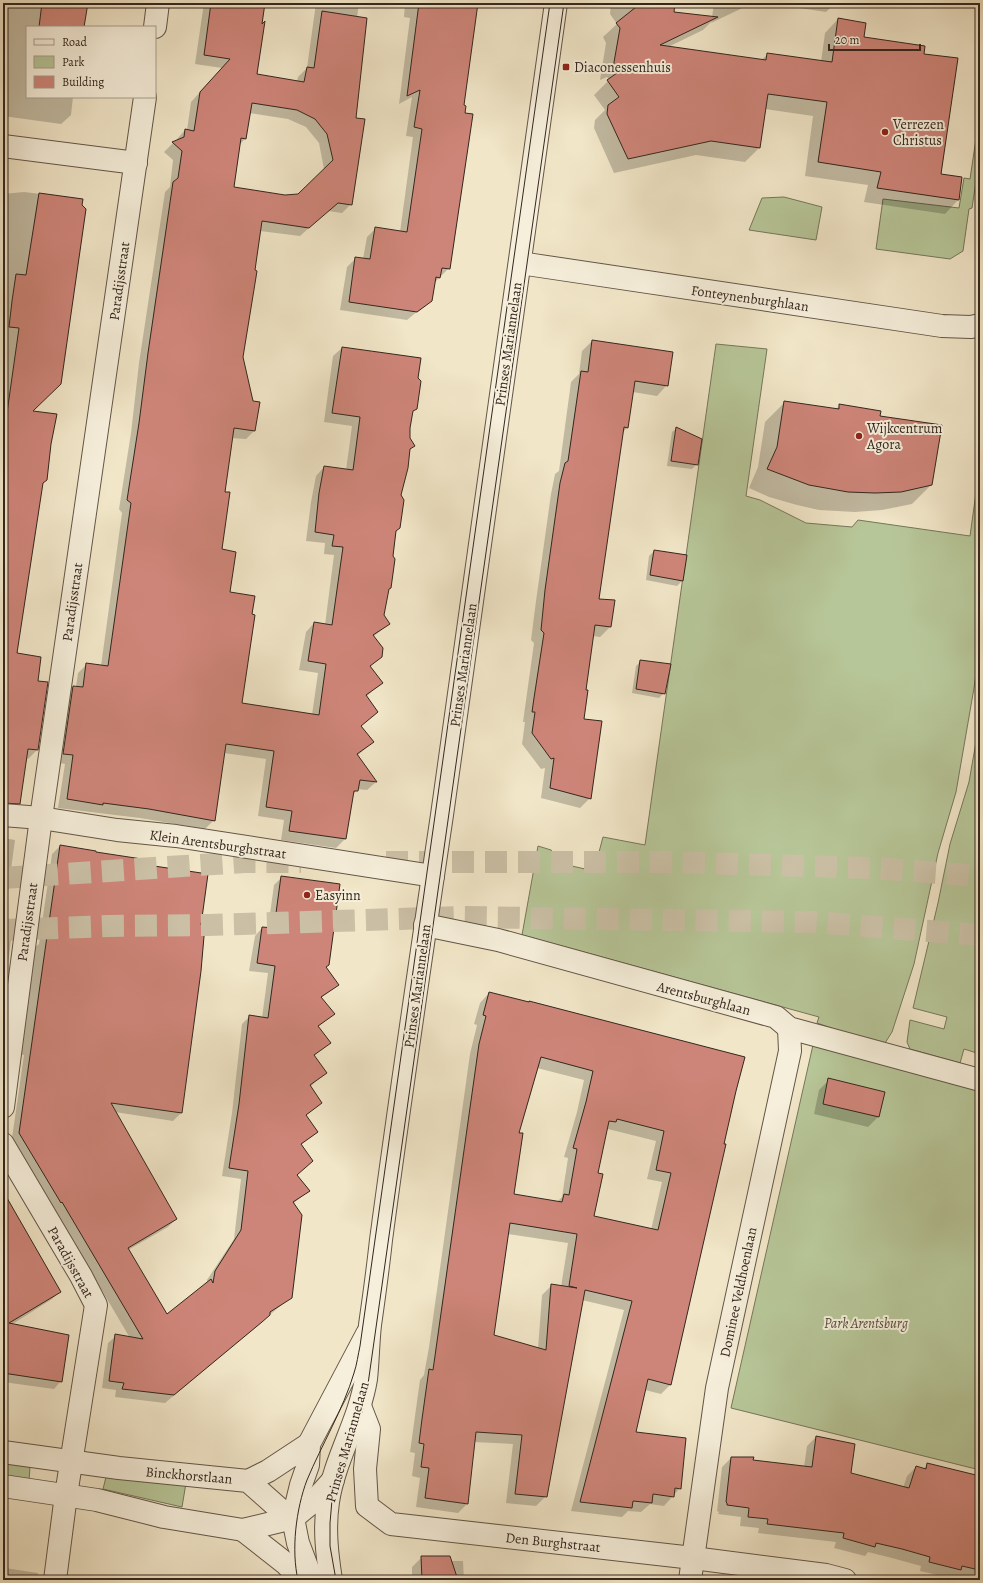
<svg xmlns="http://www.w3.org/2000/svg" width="983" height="1583" viewBox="0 0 983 1583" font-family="Alegreya,serif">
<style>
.green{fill:#b7c698;stroke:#76765b}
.shadow{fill:#0003;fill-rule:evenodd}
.building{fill:#ce8579;stroke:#34261e;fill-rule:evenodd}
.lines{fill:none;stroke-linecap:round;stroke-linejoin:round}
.major-tunnel{stroke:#cbc0a6;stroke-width:22;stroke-dasharray:22 11;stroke-linecap:butt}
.minor-casing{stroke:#635648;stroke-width:24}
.minor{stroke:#f6efdb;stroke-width:22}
.tram{stroke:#34261e;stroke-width:1}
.poi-dot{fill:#8f2418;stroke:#f6efdb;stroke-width:1.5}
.labels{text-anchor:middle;stroke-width:4;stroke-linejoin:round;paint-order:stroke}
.poi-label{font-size:14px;fill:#34261e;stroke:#f6efdb;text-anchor:start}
.street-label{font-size:14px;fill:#34261e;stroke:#f6efdb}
.park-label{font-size:14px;font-style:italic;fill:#554e3c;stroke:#f6efdb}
</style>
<rect width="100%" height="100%" fill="#f1e6c8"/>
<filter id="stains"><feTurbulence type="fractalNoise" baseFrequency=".005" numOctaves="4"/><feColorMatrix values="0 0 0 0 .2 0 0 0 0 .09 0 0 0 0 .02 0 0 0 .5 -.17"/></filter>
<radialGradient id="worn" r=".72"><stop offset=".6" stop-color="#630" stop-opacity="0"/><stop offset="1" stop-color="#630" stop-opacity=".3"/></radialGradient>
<g class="green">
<polygon points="980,112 980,154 972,208 969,209 963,251 950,259 876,249 883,199 959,208 964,178 970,179"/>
<polygon points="784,197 822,207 816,240 749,230 762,198"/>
<polygon points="716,344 767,349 746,496 760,500 806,523 852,527 858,520 970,536 980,464 980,646 974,688 956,792 938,853 914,964 892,1032 885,1043 846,1033 817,1023 819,1017 522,935 538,846 551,850 563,864 594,871 603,837 645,845"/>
<polygon points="980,719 980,1054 964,1049 960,1063 910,1049 907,1042 910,1020 944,1029 947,1017 913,1008 938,903 950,844 969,782"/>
<polygon points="813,1045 980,1090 980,1470 731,1408"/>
<polygon points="3,1462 30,1466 29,1481 3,1477"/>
<polygon points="107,1473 186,1483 182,1507 103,1489"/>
</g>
<g class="shadow">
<polygon points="3,3 87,3 84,27 27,27 27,97 73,97 71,115 61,124 3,116"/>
<path d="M204 3H263L256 75 297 82 298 77 307 68 316 3H359L357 18 355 119 351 204 342 213 328 211 300 236 260 231 242 357 255 430 246 439 231 438 224 493 221 550 229 593 241 704 312 715 318 673 299 670 306 632 314 623 325 625 334 555 324 554 325 543 306 541 311 502 316 476 324 467 346 470 352 426 324 422 333 356 342 348 417 378 416 409 412 412 409 438 414 446 409 450 400 496 388 590 383 615 389 624 373 637 381 656 370 667 381 683 366 697 377 712 361 726 373 742 357 756 376 782 367 790 357 789 352 796 345 839 336 848 281 840 284 820 258 816 266 759 224 753 214 820 205 829 140 818 58 808 65 764 55 762 64 696 73 687H76L78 673 87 664 101 666 122 513 119 509 131 433 139 363 165 192 170 187 173 160 164 152 173 143 176 142 177 139 185 130H187L191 102 222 68 195 64ZM249 113 288 119 306 127 319 143 324 169 298 195 285 196 233 188 240 144 246 138Z"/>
<polygon points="405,3 477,3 462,106 449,268 434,283 431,300 407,320 340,310 347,267 356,258 363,259 367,237 376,228 400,232 413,137 406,136 412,97 399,104 410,18 404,17"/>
<polygon points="611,3 674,3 673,12 712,17 714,3 753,3 711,23 712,21 703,30 668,47 761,60 767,55 821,62 825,33 838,19 863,38 923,55 940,175 958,200 945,214 864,202 868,185 805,176 813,116 765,109 759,148 745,162 696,155 614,173 594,128 595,120 605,110 594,95 609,80 607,77 600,80 606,43 603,37 617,24 610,14"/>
<polygon points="767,3 835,3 826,12"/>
<polygon points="24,192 82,199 31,412 41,484 17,654 36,682 37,750 28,759 25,758 3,800 3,194"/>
<polygon points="592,341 667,385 657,396 633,392 627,428 622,433 598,599 613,601 610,627 600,637 593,636 585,691 583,720 590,798 580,808 541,798 545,768 541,769 522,744 525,722 523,722 534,643 531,640 536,601 551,494 555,474 559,471 571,382 579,374 582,351"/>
<polygon points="784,403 835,410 840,405 879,416 931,485 912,504 882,510 855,512 819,510 797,505 769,497 749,488 758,467 765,422"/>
<polygon points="677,428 697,464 692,469 667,466 672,432"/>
<polygon points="654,551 682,581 677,586 646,580 649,556"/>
<polygon points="641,661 664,693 659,698 632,693 636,666"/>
<polygon points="3,838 15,840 3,929"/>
<polygon points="60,846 153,867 200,925 181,1113 173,1121 115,1112 176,1219 168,1227 128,1250 166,1315 207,1283 207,1280 234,1239 241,1179 222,1176 232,1113 242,1024 250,1016 262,1018 268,973 249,971 255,936 262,928 268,928 274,885 282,877 325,968 337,985 321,998 334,1014 318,1027 329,1043 313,1057 325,1073 310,1087 321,1103 305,1116 317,1132 301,1145 312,1161 297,1175 309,1190 293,1204 291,1297 165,1403 115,1397 116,1390 102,1388 108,1343 116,1336 130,1338 12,1138 24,1055 16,1054 30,951 39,944 52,854"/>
<polygon points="3,938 11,940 3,1003"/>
<path d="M489 993 735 1091 671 1384 661 1394 645 1390 635 1433 680 1488 664 1506 650 1504 641 1512 628 1511 622 1517 571 1511 624 1310 582 1300 546 1496 536 1506 506 1503 513 1444 474 1442 467 1504 458 1513 416 1507 420 1478 412 1476 415 1453 410 1452 420 1380 424 1375 429 1347 470 1054 477 1025 474 1024 480 1003ZM537 1068 584 1080 577 1112 564 1157 568 1158 562 1197 557 1202 513 1195 518 1134ZM608 1129 656 1141 647 1179 662 1182 651 1230 593 1216 597 1174 606 1130ZM508 1234 568 1243 561 1287 552 1285 542 1295 538 1349 493 1336Z"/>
<polygon points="829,1080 878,1117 868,1127 814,1114 819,1090"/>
<polygon points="3,1193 60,1291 52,1299 11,1325 61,1381 54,1389 3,1382"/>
<polygon points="816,1437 850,1474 903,1488 907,1476 916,1467 923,1469 928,1464 980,1477 980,1580 972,1580 954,1575 951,1578 920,1571 921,1566 892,1558 868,1552 865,1556 834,1548 836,1542 758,1533 759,1528 740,1526 741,1517 718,1514 719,1512 717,1511 722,1467 731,1458 804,1467 807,1446"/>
<polygon points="422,1557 451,1561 463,1561 464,1580 412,1580 412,1567"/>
<polygon points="3,1564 6,1565 5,1568 38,1573 37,1580 3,1580"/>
</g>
<g class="building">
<polygon points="42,3 88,3 84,27 39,27"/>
<path d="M211 3H265L262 24 265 21 257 74 304 82 307 67 314 68 322 11 367 18 356 118 365 119 352 205 338 203 309 228 262 221 255 270 257 271 243 357 253 401 260 402 255 431 234 428 225 492H230L222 549 236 552 230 592 255 596 252 614 255 615 242 703 319 715 326 664 308 661 314 622 332 625 343 547 332 546 334 535 315 532 319 493 324 466 353 470 360 417 332 413 342 347 421 358 418 378 421 381 417 409 413 411 410 428V438L415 446 410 449 408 468 401 495 404 500 400 528 396 531 393 556 395 559 391 588 389 589 384 615 390 624 373 635 383 648 382 657 370 666 383 683 366 695 378 712 361 726 374 742 357 754 377 782 360 780 358 791H354L346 839 289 831 292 811 266 807 274 751 226 744 215 821 149 809 103 803V805L67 799 73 755 63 754 73 686 83 687 86 663 108 666 131 503 127 500 139 423 148 353 173 182 178 178 182 151 172 142 184 137 185 129 194 131 200 92 230 59 204 55ZM252 103 297 110 315 119 327 134 333 160 298 194 285 195 234 187 241 138 246 139Z"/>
<polygon points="419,3 478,3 464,105 466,106 465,113 473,114 450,269 442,268 440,278 436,277 432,301 417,312 349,302 355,257 370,259 375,227 407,232 422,129 414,127 420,90 407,96"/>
<polygon points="641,3 675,3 674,12 718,17 660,45 766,60 767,53 832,62 838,18 866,23 864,37 925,46 924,54 958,58 941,174 962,177 959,200 877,188 881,172 818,162 827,102 768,94 760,148 711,141 628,159 607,114 608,105 619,97 607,80 624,68 621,64 613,68 620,28 616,23"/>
<polygon points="39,193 83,199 82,205 86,209 61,384 33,411 57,414 51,444 47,480 43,483 17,653 41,657 38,681 48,682 38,750 28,749 20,804 3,803 3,441 19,328 9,327 12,301 16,274 26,275"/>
<polygon points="592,340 673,352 668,386 635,381 628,428 624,427 599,599 615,600 611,627 595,625 586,690 588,690 584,719 602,721 591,799 550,788 554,758 551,759 532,733 535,712 532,712 534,698 544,633 541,630 545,590 560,483 565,463 568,461 581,371 588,372"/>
<polygon points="784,401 839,409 839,404 881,411 880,416 942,425 932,485 901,492 875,493 848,492 809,485 767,469 777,447"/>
<polygon points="676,427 702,439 698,465 671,461"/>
<polygon points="654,550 687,555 683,581 650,575"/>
<polygon points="640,660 671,664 665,694 636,689"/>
<polygon points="60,845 96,851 96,852 155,861 154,866 208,874 201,925 205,925 201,971 182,1113 111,1103 177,1219 128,1248 167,1314 211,1279 213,1283 215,1271 241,1230 248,1171 229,1168 239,1104 249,1015 268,1018 275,966 257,963 262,927 274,928 281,876 340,884 329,965 326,967 339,985 321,997 335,1014 318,1026 331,1043 314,1055 327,1073 310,1085 322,1103 306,1115 318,1132 301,1144 313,1161 297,1175 310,1191 293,1202 302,1215 292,1298 270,1312 270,1315 262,1322 174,1395 122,1389 124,1383 109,1381 115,1334 143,1339 62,1202 61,1203 19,1133"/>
<path d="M489 992 529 1002V1001L745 1057 736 1091 724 1144H726L671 1385 648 1379 636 1432 686 1438 681 1489 675 1488 674 1497 653 1494 652 1503 633 1501 632 1508 580 1502 632 1301 585 1290 547 1497 515 1494 522 1435 476 1432 468 1504 425 1498 429 1468 421 1467 424 1444 419 1443 422 1419 429 1369 433 1370 479 1044 486 1016 483 1015ZM541 1057 593 1071 586 1102 573 1148 577 1149 569 1195 564 1194 562 1202 514 1194 523 1133H519ZM617 1119 664 1131 656 1170 671 1173 658 1230 594 1216 603 1174 598 1173 609 1121 616 1122ZM510 1223 577 1234 569 1286 577 1288 551 1284 546 1350 494 1335Z"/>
<polygon points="828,1078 885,1092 879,1117 823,1104"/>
<polygon points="3,1191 61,1292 9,1323 69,1335 62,1382 3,1373"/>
<polygon points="816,1436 855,1444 851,1473 909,1488 916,1466 926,1469 927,1463 980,1476 980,1551 975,1569 962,1566 961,1570 929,1562 930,1557 902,1549 876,1543 875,1547 843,1538 844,1533 767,1524 768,1519 748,1517 749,1508 727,1505 727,1503 726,1502 731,1457 754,1457 753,1460 812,1467"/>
<polygon points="421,1556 450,1556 458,1580 422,1580"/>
</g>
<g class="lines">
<g class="major-tunnel">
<polyline points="386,862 663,862 873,868 980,876"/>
<polyline points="3,878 244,862 301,862"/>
<polyline points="3,930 109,926 209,925 463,917 814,922 980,935"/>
</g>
<defs>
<g id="minor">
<polyline points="155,27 158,3"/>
<polyline points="3,146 136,163"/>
<polyline points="520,263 942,326 971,327 980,325"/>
<polyline points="3,815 41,818 117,830 176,836 433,876"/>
<polyline points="425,925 498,940 776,1017 789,1028 980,1080"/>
<polyline points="3,1107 41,818 145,97"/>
<polyline points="3,1144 81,1276 96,1305 66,1495 55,1580"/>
<polyline points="360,1406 369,1429 365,1469 367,1506 391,1524 693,1558 826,1575 845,1580"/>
<polyline points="3,1452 119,1468 248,1481 283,1512 293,1518"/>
<polyline points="248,1481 268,1471 309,1444"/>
<polyline points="3,1486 97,1500 164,1517 243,1530 293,1518 315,1500 333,1480"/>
<polyline points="243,1530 285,1563 302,1580"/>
<polyline points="312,1580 298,1543 293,1518 301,1485 308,1465 309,1444 367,1334"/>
<path d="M331 1580C327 1554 324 1529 328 1502 334 1460 359 1422 366 1379 368 1361 368 1343 370 1325 374 1297 378 1268 381 1240 400 1098 421 956 442 815L556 3"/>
<polyline points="690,1580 717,1388 790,1051 789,1028"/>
</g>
</defs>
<use href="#minor" class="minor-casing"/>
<use href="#minor" class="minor"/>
<g class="tram">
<path d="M298 1580C291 1550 296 1509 307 1480 322 1444 343 1410 354 1373 357 1364 358 1355 360 1346L550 3"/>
<polyline points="336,1580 330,1546 330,1523 332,1500 337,1480 346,1461 362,1412 367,1391 564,3"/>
</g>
</g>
<g class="poi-dot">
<rect x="562" y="63" width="8" height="8" rx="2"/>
<circle cx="885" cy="132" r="4"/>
<circle cx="859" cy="436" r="4"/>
<circle cx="307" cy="895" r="4"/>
</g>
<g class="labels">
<g class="poi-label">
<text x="574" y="72">Diaconessenhuis</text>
<text x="893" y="129">Verrezen<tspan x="893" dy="16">Christus</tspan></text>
<text x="867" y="433">Wijkcentrum<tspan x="867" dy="16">Agora</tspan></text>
<text x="315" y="900">Easyinn</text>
</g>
<g class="street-label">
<text transform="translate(119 281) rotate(-82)" y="5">Paradijsstraat</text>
<text transform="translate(750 298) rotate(8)" y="5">Fonteynenburghlaan</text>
<text transform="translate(508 344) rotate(-82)" y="5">Prinses Mariannelaan</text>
<text transform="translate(72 602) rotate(-82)" y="5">Paradijsstraat</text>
<text transform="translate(463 665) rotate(-82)" y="5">Prinses Mariannelaan</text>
<text transform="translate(218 844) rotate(8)" y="5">Klein Arentsburghstraat</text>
<text transform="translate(27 922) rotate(-82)" y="5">Paradijsstraat</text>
<text transform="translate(417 986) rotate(-82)" y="5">Prinses Mariannelaan</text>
<text transform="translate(704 998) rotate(15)" y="5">Arentsburghlaan</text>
<text transform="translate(71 1262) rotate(61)" y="5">Paradijsstraat</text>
<text transform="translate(738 1292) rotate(-78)" y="5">Dominee Veldhoenlaan</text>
<text transform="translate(347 1442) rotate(-74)" y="5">Prinses Mariannelaan</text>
<text transform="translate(189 1475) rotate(5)" y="5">Binckhorstlaan</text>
<text transform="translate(553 1542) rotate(6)" y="5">Den Burghstraat</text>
</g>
<g class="park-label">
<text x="866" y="1328">Park Arentsburg</text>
</g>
</g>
<rect width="983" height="1583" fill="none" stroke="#f1e6c8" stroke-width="16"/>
<rect x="4" y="4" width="975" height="1575" fill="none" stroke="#34261e" stroke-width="2"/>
<rect x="8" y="8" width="967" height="1567" fill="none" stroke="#34261e"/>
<rect x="26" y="26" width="130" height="72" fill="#f6efdb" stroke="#a89f8f"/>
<rect x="34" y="39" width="20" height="6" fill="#f6efdb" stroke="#a89f8f"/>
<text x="62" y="46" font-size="12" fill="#34261e">Road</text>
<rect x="34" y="56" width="20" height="12" fill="#b7c698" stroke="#a89f8f"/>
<text x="62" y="66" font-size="12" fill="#34261e">Park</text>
<rect x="34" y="76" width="20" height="12" fill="#ce8579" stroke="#a89f8f"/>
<text x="62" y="86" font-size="12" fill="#34261e">Building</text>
<path d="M829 44v6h91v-6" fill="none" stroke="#34261e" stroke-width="2"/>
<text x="835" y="44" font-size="12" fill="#34261e" stroke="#f6efdb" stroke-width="3" paint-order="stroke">20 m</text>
<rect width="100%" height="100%" filter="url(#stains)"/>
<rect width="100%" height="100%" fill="url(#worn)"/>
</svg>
